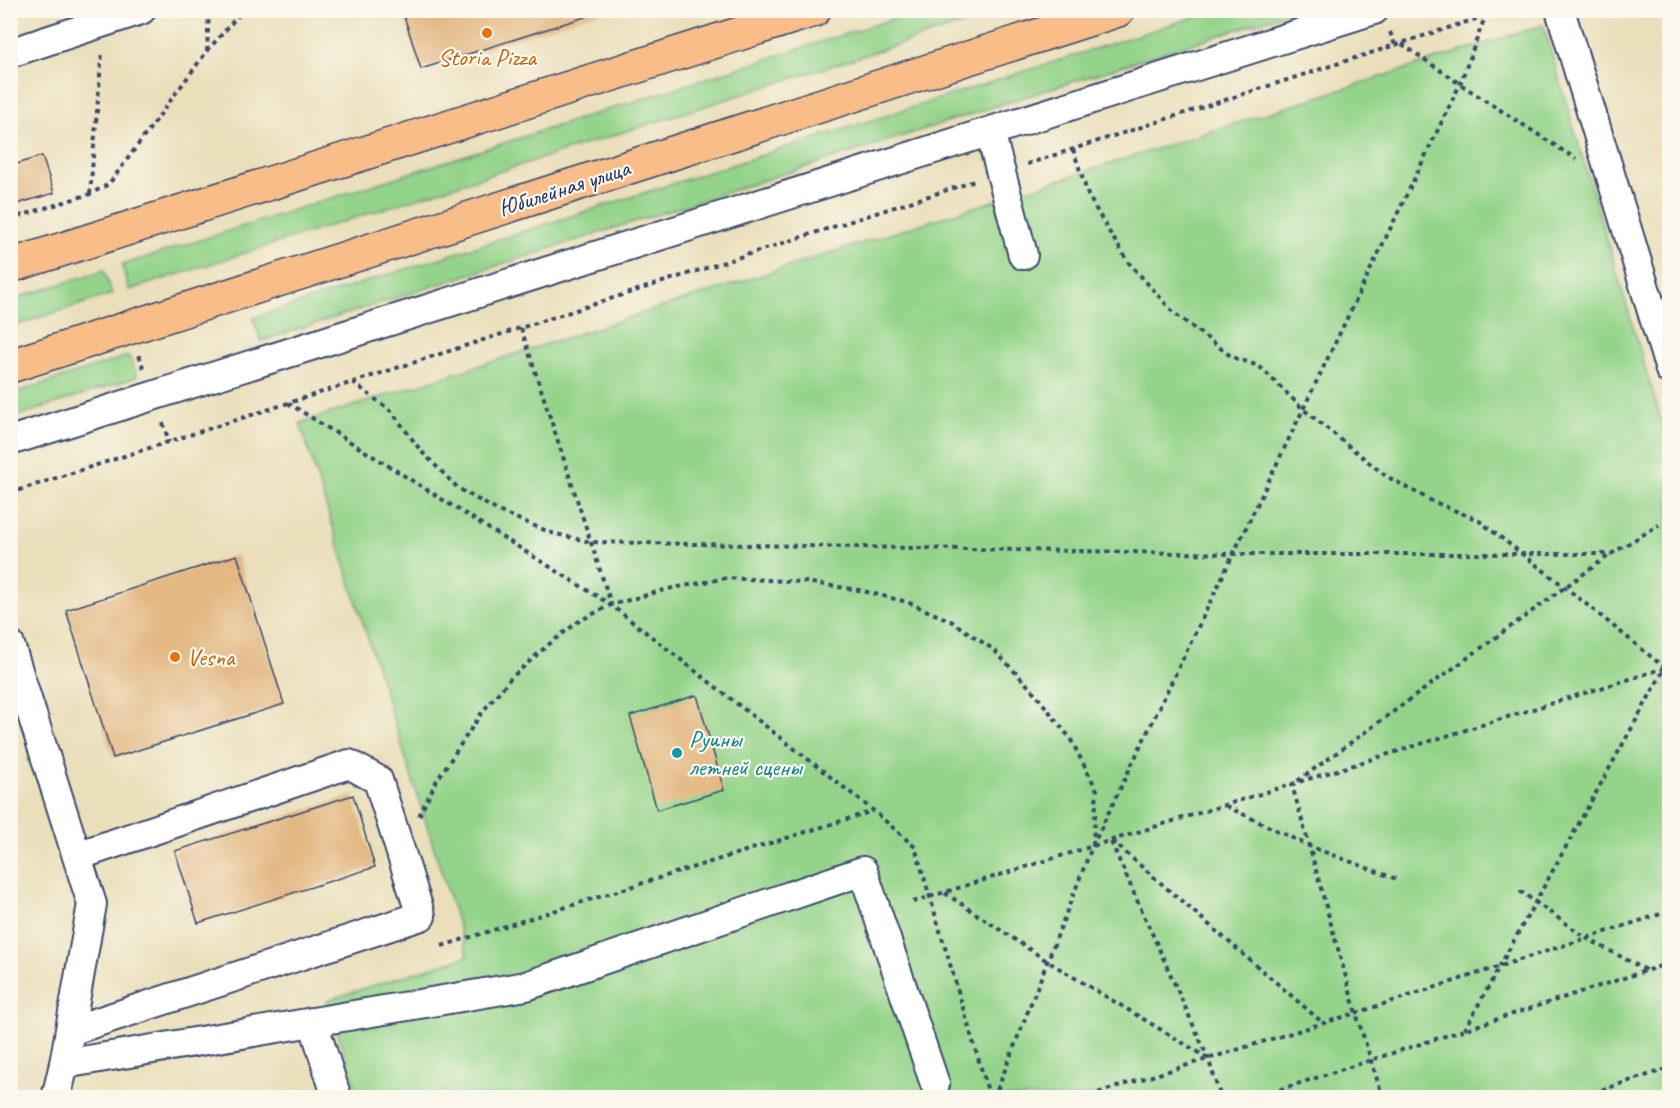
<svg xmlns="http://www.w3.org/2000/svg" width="1680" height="1108" viewBox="0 0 1680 1108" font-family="Caveat,sans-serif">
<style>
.green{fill:#94d48a;stroke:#588274;stroke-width:1.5}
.building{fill:#e3b883}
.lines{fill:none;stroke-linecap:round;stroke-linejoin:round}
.minor-casing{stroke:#3a496c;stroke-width:32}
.major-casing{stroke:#3a496c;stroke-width:36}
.path{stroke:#3a496c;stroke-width:4;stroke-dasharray:4.5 4.5;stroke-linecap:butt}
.minor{stroke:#fff;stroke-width:28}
.major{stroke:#f8bd89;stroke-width:33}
.food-dot{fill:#e8710a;stroke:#fbf7ec;stroke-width:2}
.culture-dot{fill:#0f9aa8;stroke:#fbf7ec;stroke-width:2}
.labels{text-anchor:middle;stroke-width:4.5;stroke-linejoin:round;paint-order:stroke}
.food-label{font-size:24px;fill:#c56008;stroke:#fbf7ec}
.street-label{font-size:24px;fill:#1b2f5e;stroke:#fbf7ec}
.culture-label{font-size:24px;fill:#0d838f;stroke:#fbf7ec;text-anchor:start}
</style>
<rect width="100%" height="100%" fill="#fbf7ec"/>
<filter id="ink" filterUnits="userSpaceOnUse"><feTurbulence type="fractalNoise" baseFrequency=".0167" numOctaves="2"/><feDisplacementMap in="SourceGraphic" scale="12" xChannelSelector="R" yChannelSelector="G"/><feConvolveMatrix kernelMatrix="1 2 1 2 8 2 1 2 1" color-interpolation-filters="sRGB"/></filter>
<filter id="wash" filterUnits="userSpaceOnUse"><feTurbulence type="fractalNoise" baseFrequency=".008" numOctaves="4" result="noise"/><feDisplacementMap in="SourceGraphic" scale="24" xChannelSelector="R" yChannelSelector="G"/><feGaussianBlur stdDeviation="1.35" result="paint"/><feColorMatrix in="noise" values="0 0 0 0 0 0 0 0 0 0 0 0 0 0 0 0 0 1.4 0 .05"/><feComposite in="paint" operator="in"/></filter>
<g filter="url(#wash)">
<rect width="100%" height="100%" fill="#eadfba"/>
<g class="green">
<polygon points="917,11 1003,11 129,290 122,265"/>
<polygon points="1213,11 1294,11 261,341 253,318"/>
<polygon points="1543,25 1669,447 1669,1097 359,1097 327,1000 468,956 300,423"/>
<polygon points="104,270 112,294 11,327 11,300"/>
<polygon points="129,356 137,377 11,418 11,394"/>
</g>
<g id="blocks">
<g class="building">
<polygon points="402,10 604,10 604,11 421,69"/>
<polygon points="42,156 54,193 10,206 10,166"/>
<polygon points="237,555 284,704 113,758 66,610"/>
<polygon points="697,695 724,790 657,810 630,716"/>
<polygon points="353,795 375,867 198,923 175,851"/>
</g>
</g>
</g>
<g filter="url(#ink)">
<use href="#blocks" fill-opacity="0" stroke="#3a496c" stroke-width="1.5"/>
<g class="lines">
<defs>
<g id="minor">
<polyline points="1560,10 1670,370"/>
<polyline points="10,53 141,10"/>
<polyline points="990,132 1023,255"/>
<polyline points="10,441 1374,10"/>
<polyline points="10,645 92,904 64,1064 56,1098"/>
<polyline points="313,1022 337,1098"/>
<polyline points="70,1031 421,916 378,780 349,764 77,856"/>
<polyline points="64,1064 526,986 863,871 935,1084"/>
</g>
<g id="major">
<polyline points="10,266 814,10"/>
<polyline points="10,366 1118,10"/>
</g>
</defs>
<use href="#minor" class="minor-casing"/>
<use href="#major" class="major-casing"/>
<g class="path">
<polyline points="1390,32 1395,45"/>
<polyline points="1402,44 1460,84 1576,159"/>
<polyline points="207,51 243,10"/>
<polyline points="1073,149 1088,195 1108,230 1129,263 1174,313 1232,357 1259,366 1303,409 1386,476 1432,501 1478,520 1565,587 1665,668 1670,667"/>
<polyline points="1027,164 1485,16 1533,11"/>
<polyline points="90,194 102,52"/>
<polyline points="10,219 90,194 109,184 207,51 209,10"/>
<polyline points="521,328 611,604"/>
<polyline points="139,355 144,370"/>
<polyline points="353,382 392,412 421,451 458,488 498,511 552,533 590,542 1234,554 1611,554"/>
<polyline points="288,403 611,605 874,811 915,847 990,1098"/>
<polyline points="163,423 169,442"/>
<polyline points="10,493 975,181"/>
<polyline points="1226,806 1309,846 1399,880"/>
<polyline points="419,816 437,780 483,711 510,679 548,645 579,621 611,605 668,589 727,578 805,582 859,590 907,602 951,621 994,650 1033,691 1070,738 1097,790 1093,843"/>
<polyline points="1112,841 1323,1023"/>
<polyline points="1111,842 1208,1058 1221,1098"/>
<polyline points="1520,891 1586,938 1646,970"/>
<polyline points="945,893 1047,961 1208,1058"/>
<polyline points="913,902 1665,668 1465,1029"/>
<polyline points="442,946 873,811"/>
<polyline points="994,1098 1092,847 1460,84 1485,17"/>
<polyline points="1081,1098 1356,1013 1670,911"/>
<polyline points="1254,1098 1670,963"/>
<polyline points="1383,1098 1356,1013 1292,785 1611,554 1659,525"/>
<polyline points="1576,1098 1670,1068"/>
</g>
<use href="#minor" class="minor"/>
<use href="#major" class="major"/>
</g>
</g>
<g class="food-dot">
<circle cx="487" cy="33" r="6"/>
<circle cx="175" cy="657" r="6"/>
</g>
<circle class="culture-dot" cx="677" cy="753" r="6"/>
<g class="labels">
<g class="food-label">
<text x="487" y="65">Storia Pizza</text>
<text x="187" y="665" text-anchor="start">Vesna</text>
</g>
<g class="street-label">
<text transform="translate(564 188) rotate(-18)" y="8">Юбилейная улица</text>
</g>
<g class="culture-label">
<text x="689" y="747">Руины<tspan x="689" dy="28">летней сцены</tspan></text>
</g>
</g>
<rect width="1680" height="1108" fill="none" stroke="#fbf7ec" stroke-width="36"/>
</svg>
